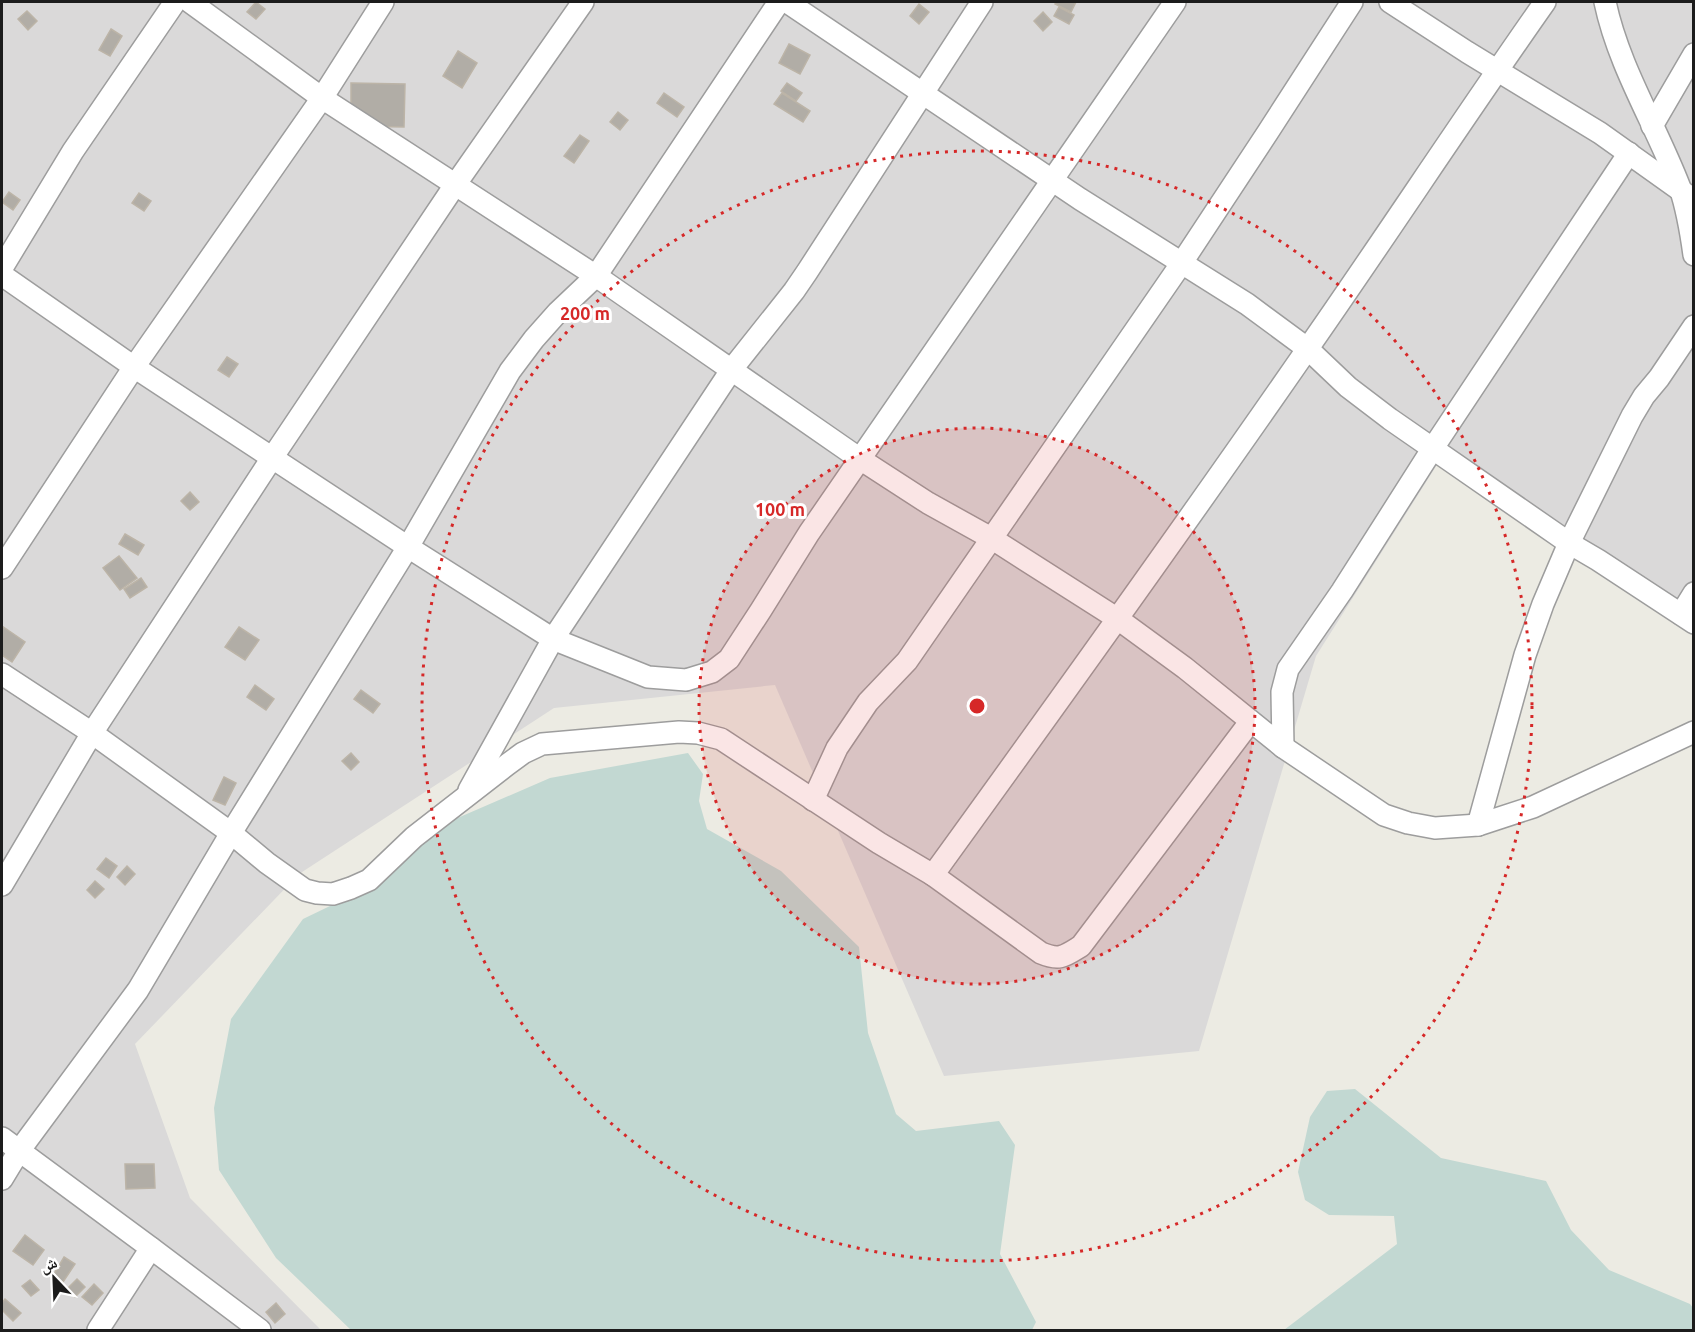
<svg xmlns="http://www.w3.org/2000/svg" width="1695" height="1332" viewBox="0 0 1695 1332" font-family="Ubuntu,'Noto Naskh Arabic',sans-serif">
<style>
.residential{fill:#dad9d9}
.wetland{fill:#c2d8d2}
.building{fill:#b1ada6;stroke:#bcb4a7;stroke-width:1.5}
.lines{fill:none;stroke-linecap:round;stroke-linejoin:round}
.minor-casing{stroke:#9d9d9d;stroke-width:24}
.minor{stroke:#fff;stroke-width:21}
.ring{fill:none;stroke:#d62828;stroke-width:3;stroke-dasharray:3 6}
.centre{fill:#d62828;stroke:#fff;stroke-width:3}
.ring-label{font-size:18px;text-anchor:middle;font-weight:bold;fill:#d62828;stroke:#fff;stroke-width:6;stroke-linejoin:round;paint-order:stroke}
</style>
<rect width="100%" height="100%" fill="#ecebe3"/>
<polygon class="residential" points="2,2 1693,2 1693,611 1447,449 1316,656 1199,1051 944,1076 775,685 554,708 299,874 135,1044 190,1198 321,1330 2,1330"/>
<g class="wetland">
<polygon points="688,753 703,774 699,801 707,829 781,871 859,947 868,1033 896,1114 916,1131 999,1121 1015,1145 1000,1254 1036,1322 1032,1330 351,1330 276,1258 219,1170 214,1108 231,1019 303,919 384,880 393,846 550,778"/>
<polygon points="1355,1089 1441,1158 1546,1181 1571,1230 1609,1270 1690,1304 1693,1308 1693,1330 1284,1330 1397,1244 1394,1216 1329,1215 1305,1200 1298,1172 1310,1117 1327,1091"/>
</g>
<g class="building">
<polygon points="256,2 265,9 256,19 247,12"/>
<polygon points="1056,2 1076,2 1071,12 1055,4"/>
<polygon points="919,4 929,12 919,24 910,16"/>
<polygon points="1059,7 1074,15 1069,24 1054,16"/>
<polygon points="27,11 37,21 28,30 18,19"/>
<polygon points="1043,12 1052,22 1043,31 1034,21"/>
<polygon points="111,29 122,36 110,56 99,50"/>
<polygon points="789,44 810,55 800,74 779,63"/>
<polygon points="458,51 477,63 462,88 443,76"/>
<polygon points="351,83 405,84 404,127 351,126"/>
<polygon points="787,83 802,93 796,101 781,91"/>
<polygon points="664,93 684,107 677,117 657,103"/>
<polygon points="782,93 810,111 803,122 774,104"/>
<polygon points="618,112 628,120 620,130 610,122"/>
<polygon points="580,135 589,141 574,163 564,156"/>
<polygon points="9,192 20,200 13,210 2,202"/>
<polygon points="139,193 151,201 144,211 132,203"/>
<polygon points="227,357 238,364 229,377 218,370"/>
<polygon points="190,492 199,502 190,510 181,501"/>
<polygon points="125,534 144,545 138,555 119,544"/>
<polygon points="119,556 137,578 120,590 103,568"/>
<polygon points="141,578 147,587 130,598 124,589"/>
<polygon points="2,626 25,642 12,662 2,655"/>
<polygon points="239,627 259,640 245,660 225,647"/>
<polygon points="255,685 274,699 266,710 247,697"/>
<polygon points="361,690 380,704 373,713 354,699"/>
<polygon points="351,753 359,762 351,770 342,761"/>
<polygon points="224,777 236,783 225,805 213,800"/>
<polygon points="106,858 117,866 109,878 97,869"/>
<polygon points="127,866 135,874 125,885 117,877"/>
<polygon points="95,881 104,889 95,898 87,890"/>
<polygon points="125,1164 154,1164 155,1188 126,1189"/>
<polygon points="25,1235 44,1250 33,1265 13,1251"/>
<polygon points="64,1257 75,1264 61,1285 51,1279"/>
<polygon points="77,1279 85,1287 75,1297 67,1289"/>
<polygon points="30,1280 39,1290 31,1296 22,1286"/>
<polygon points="94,1284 103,1293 92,1305 82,1297"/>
<polygon points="5,1299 21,1313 13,1321 2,1310 2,1303"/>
<polygon points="276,1303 285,1314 275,1323 266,1312"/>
</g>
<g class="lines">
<defs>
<g id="minor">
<polyline points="190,2 322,98 596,276 860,459 928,503 991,538 1118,619 1185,668 1283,747 1384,815 1408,823 1435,828 1478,825 1533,807 1694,732"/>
<polyline points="787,2 1080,199 1247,304 1308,349 1348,387 1390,419 1569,543 1598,560 1694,623"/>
<polyline points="1390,2 1467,52 1600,133 1694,200"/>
<path d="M1605 2C1619 68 1656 125 1680 188 1687 209 1691 233 1694 255"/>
<polyline points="1652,126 1694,54"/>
<polyline points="2,268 73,151 175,2"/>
<polyline points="2,275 134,367 408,547 553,639 648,677 686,680 712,672 729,659 761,610 809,533 1175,2"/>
<polyline points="2,568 134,367 322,98 383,2"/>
<polyline points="1681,614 1694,593"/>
<path d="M2 674 92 733 231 833 267 863 305 890 317 893 333 894 351 888 369 880 414 837 508 764 523 753 542 744 679 732 698 733 721 739 879 843 933 875 1041 953C1060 961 1065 956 1081 946L1250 722"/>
<polyline points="1283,747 1282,692 1288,669 1342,591 1433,448 1629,153"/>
<polyline points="469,790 553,639 732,369 794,291 807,272 982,2"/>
<polyline points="813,800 837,748 868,702 907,661 1181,264 1268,132 1352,2"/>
<polyline points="1478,825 1525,655 1543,604 1569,543 1632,416 1644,396 1659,378 1694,326"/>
<path d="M933 875C1059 701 1184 527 1306 351 1387 235 1464 117 1545 2"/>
<polyline points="2,885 92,733 272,458 455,185 583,2"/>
<polyline points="2,1138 151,1248 260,1330"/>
<polyline points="2,1179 19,1151 138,990 231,833 408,547 510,371 534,339 558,312 596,276 779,2"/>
<polyline points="98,1330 151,1248"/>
</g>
</defs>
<use href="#minor" class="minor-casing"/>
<use href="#minor" class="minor"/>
</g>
<circle cx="977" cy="706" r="278" fill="#d62828" fill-opacity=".12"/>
<g class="ring">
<circle cx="977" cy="706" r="278"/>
<circle cx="977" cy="706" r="555"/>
</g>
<circle cx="977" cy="706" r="9" class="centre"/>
<g class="ring-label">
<text x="585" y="320">200 m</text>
<text x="780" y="516">100 m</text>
</g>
<rect width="1695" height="1332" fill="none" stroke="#1c1c1c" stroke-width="6"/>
<g transform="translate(54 1278) rotate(337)" stroke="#ffffff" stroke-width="4.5" paint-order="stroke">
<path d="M0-4.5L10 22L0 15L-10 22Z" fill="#1c1c1c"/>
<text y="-9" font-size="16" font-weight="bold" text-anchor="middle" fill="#1c1c1c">ش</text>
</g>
</svg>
